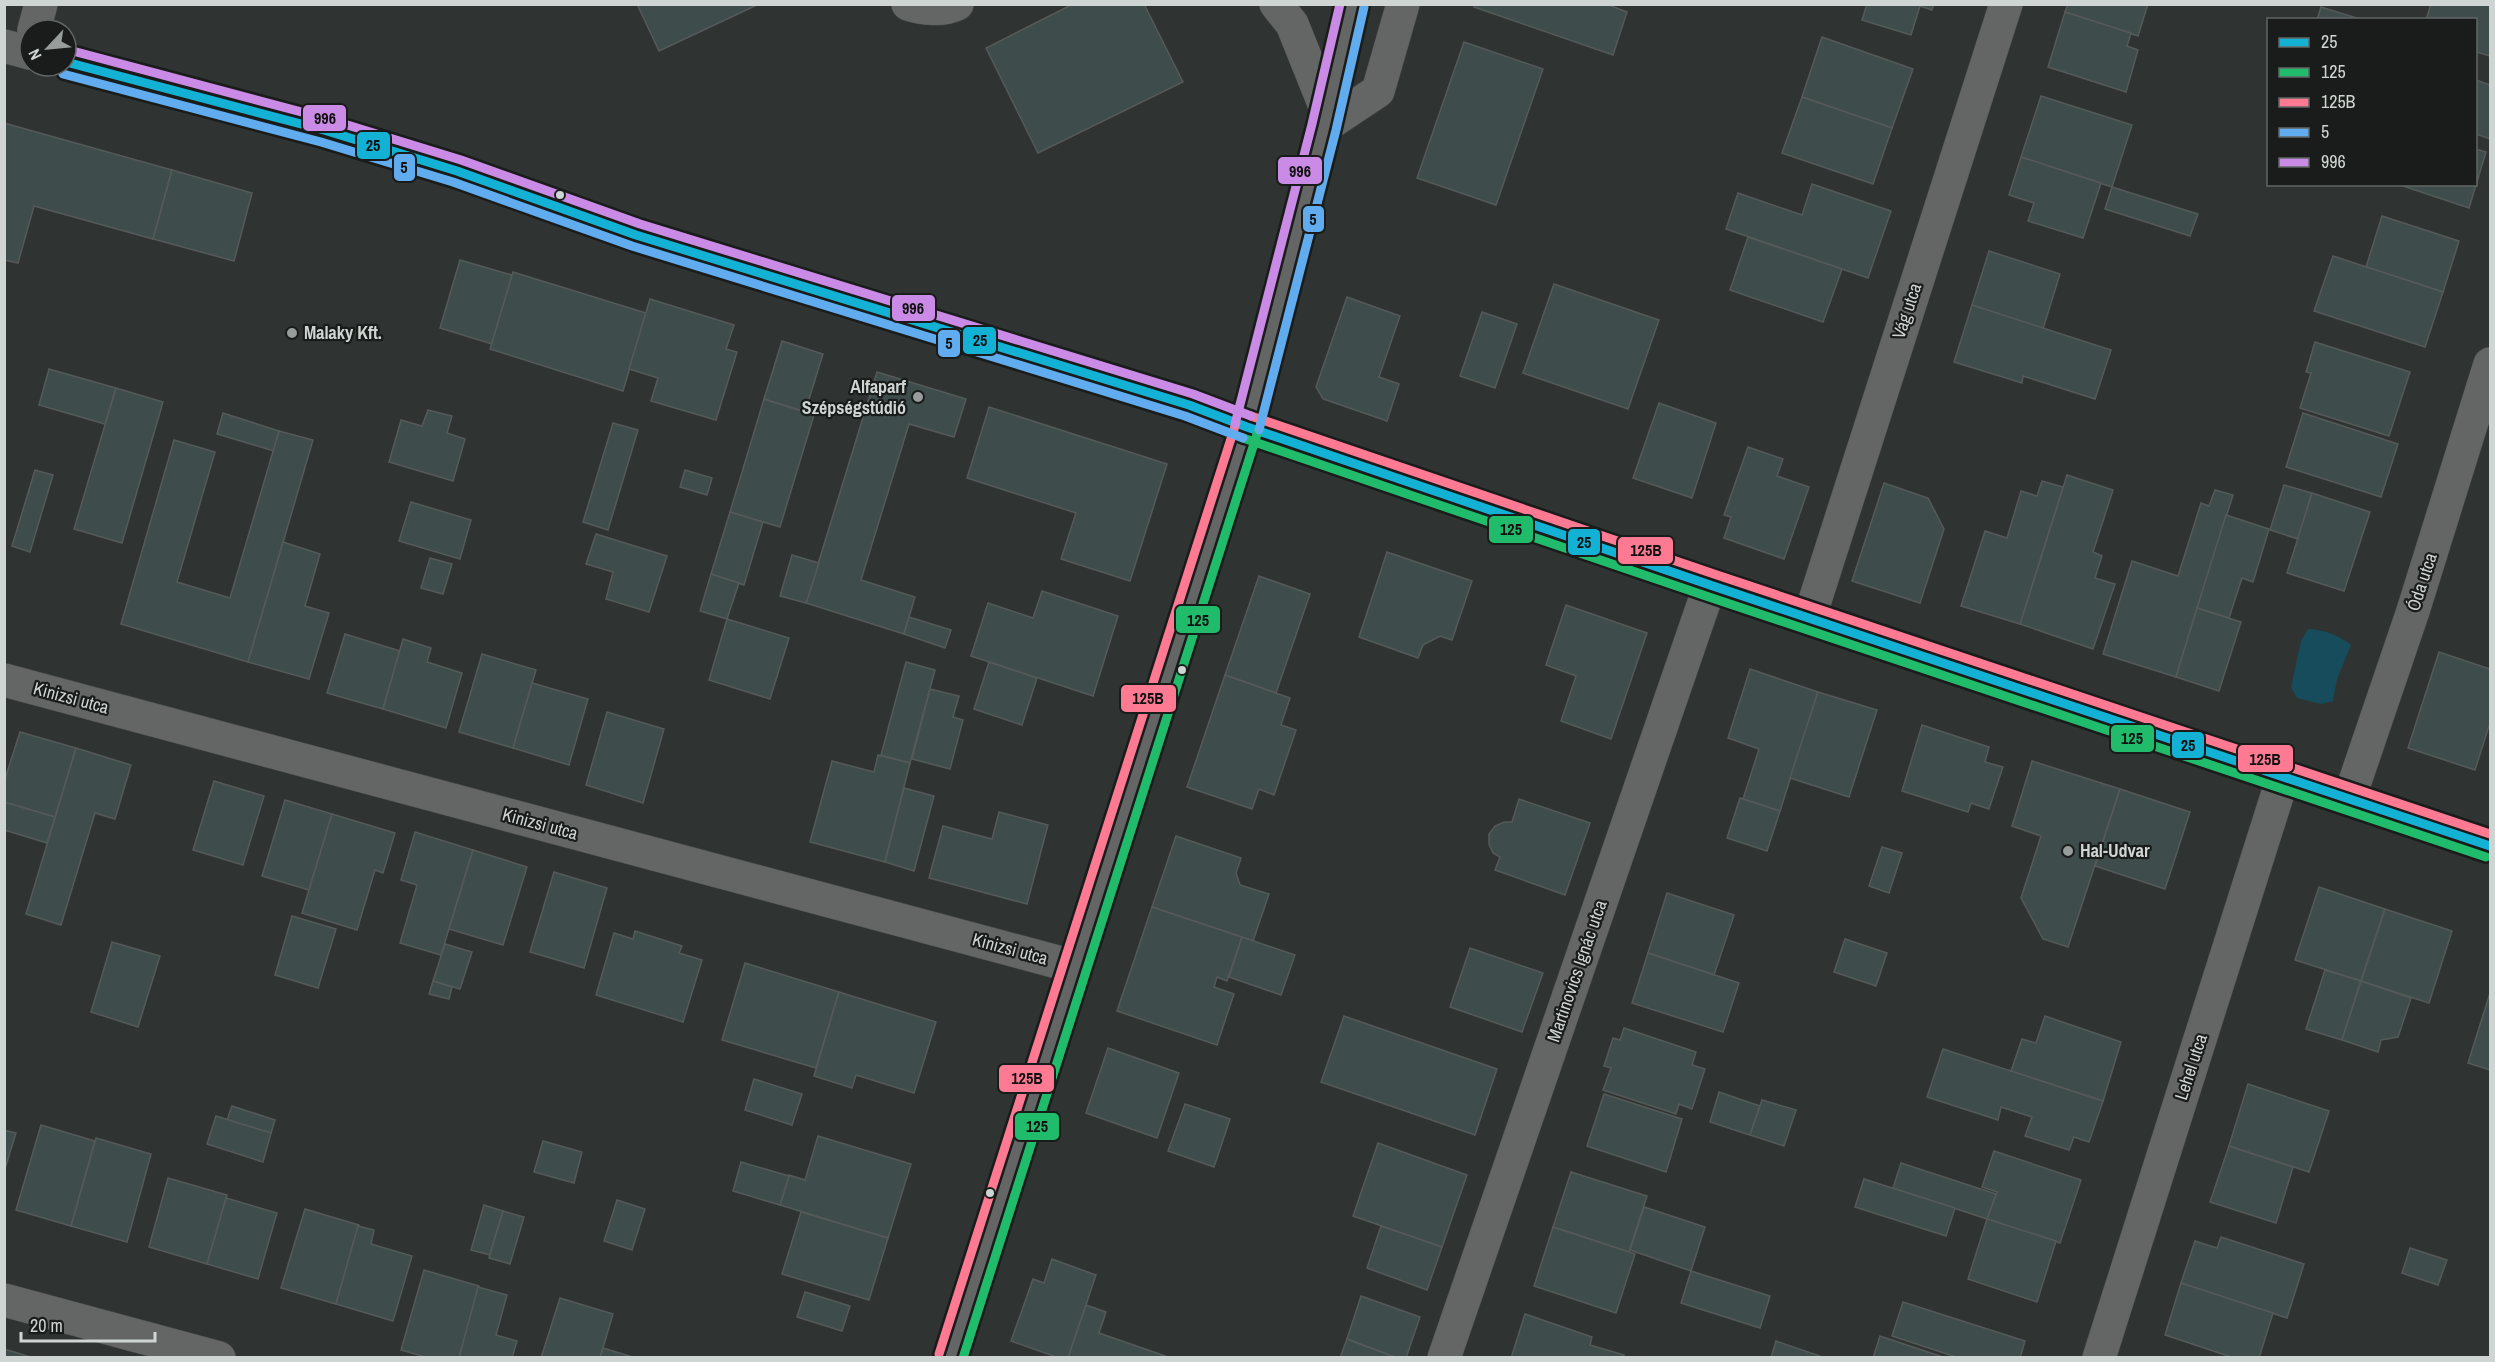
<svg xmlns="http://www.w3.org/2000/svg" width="2495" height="1362" viewBox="0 0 2495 1362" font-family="'Archivo Narrow',sans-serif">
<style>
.water{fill:#164c5c}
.building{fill:#3e4d4c;stroke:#555a58;stroke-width:1.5}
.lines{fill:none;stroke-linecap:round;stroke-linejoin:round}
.minor-casing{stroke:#4c504f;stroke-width:34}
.minor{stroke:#636664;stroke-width:33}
.bus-1-casing{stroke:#191c1a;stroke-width:14}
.bus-2-casing{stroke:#191c1a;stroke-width:14}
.bus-3-casing{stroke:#191c1a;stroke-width:14}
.bus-4-casing{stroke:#191c1a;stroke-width:14}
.bus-5-casing{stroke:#191c1a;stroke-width:14}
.bus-1{stroke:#13b2d5;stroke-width:9}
.bus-2{stroke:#20bc6c;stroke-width:9}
.bus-3{stroke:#fe7a93;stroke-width:9}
.bus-4{stroke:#60acee;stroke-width:9}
.bus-5{stroke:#ca8be6;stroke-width:9}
.bus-dot{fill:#cfd5d2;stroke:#191c1a;stroke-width:2}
.poi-dot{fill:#979d9a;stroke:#191c1a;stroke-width:2}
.labels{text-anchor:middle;stroke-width:4.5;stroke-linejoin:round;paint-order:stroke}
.street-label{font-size:18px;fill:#cfd5d2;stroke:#191c1a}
.poi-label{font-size:18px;font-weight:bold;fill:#cfd5d2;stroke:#191c1a;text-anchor:start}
.line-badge{stroke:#191c1a;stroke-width:2}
.pale-badge-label{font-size:16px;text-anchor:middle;font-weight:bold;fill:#111}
</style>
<rect width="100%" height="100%" fill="#2f3432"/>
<path class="water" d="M2308 629C2325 630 2338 635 2351 645L2337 679 2333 701 2321 704 2297 698 2291 687 2301 641Z"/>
<g class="building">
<polygon points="637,4 759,4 659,51"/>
<polygon points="1073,4 1144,4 1183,82 1038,153 986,48"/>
<polygon points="1475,4 1606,4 1627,12 1613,55 1474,7"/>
<polygon points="1867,4 1934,4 1932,10 1920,6 1911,35 1862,20"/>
<polygon points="2068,4 2148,4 2138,36 2065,12"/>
<polygon points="2431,4 2490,4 2490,56 2476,52 2476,20 2426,20"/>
<polygon points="2321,7 2360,19 2360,20 2317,20"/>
<polygon points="2065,12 2131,33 2127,46 2138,50 2126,92 2048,67"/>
<polygon points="1822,37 1913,69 1892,128 1802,97"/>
<polygon points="1464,42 1543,69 1496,205 1417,178"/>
<polygon points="2476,80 2490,85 2490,139 2476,134"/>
<polygon points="2041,96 2132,125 2112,187 2021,157"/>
<polygon points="1802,97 1892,128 1873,184 1782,153"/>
<polygon points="4,123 172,170 153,239 34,206 18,263 4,260"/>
<polygon points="2476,149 2486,152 2469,208 2397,184 2476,184"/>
<polygon points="2021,157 2101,183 2083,238 2028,221 2034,203 2009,195"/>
<polygon points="172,170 252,193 234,261 153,239"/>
<polygon points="1812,184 1891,211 1868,278 1726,229 1738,193 1802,215"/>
<polygon points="2112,187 2198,214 2190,236 2105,209"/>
<polygon points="2382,216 2459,241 2443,292 2366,267"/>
<polygon points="1748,237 1842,269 1823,322 1730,290"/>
<polygon points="1989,251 2060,274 2043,329 1972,305"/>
<polygon points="2333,256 2443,292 2425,347 2314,311"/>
<polygon points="460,260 512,275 492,344 440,328"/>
<polygon points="513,272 646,313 623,391 490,349"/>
<polygon points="1554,284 1659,320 1628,409 1523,373"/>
<polygon points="1347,297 1400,316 1379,377 1399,384 1387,421 1323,399 1316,387"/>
<polygon points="650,299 734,325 726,349 737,352 716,420 651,401 658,378 629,369"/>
<polygon points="1972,305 2111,350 2095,399 2023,376 2022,383 1954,362"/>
<polygon points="1482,312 1517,324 1495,388 1460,376"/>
<polygon points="782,341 823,354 805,412 764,399"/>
<polygon points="2315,342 2410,372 2389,436 2300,408 2311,373 2306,372"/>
<polygon points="49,369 116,388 105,424 39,405"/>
<polygon points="877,372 966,399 954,437 909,424 861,580 915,597 904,634 806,603"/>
<polygon points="116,388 163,402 122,543 74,529"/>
<polygon points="764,399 814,415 780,527 730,512"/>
<polygon points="1659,403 1716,423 1692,498 1633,478"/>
<polygon points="989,407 1167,464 1130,581 1061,559 1076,513 967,478"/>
<polygon points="428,410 452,416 447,433 465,439 453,481 389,462 401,420 422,426"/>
<polygon points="223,413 279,431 274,451 217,434"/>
<polygon points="2303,413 2398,444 2381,497 2286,467"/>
<polygon points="613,423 638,430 608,530 583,522"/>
<polygon points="279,431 313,440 248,662 121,624 174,440 215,452 177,582 230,598"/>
<polygon points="1748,447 1783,459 1777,476 1809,487 1784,559 1724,538 1731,517 1724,515"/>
<polygon points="35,470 53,475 30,552 12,546"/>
<polygon points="685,470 712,478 707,495 680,487"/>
<polygon points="2067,475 2113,490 2093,552 2102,556 2095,578 2115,584 2093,649 2020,624"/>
<polygon points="2042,481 2063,487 2020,624 1961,606 1985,531 2007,538 2021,491 2037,496"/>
<polygon points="1884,483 1928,498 1944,529 1920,603 1852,581"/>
<polygon points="2284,485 2312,493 2298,539 2270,530"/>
<polygon points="2215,490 2233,495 2176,677 2103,654 2132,561 2178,576 2201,503 2209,506"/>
<polygon points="2312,493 2370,512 2344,591 2287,573"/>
<polygon points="411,502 471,520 460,559 399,541"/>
<polygon points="730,512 763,522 744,585 711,574"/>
<polygon points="2226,515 2269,529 2253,582 2242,578 2229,618 2197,608"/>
<polygon points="596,534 667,556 649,612 606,599 613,572 586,564"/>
<polygon points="283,542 320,554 305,606 329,613 309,679 248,662"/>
<polygon points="1387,552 1472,581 1452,640 1440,636 1423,645 1418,658 1359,637"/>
<polygon points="792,555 819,563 806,603 780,596"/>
<polygon points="430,558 452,564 443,594 421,588"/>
<polygon points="711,574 739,583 727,619 700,611"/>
<polygon points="1259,576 1310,594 1276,693 1225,675"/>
<polygon points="1042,591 1118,616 1093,696 971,656 988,603 1033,618"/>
<polygon points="1566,605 1647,633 1611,739 1561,721 1576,676 1546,665"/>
<polygon points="2197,608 2241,622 2219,691 2176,677"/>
<polygon points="909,617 951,630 945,648 904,634"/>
<polygon points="727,619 789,638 770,699 709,680"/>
<polygon points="345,634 400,651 383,709 327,693"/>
<polygon points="403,639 431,648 427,662 462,673 446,728 383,709"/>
<polygon points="2439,652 2490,669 2490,723 2475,770 2408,748"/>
<polygon points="482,654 536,670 513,748 459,732"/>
<polygon points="906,662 935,670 910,763 881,755"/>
<polygon points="989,662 1037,678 1022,725 974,709"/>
<polygon points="1750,669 1818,692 1780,811 1743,799 1759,749 1728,738"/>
<polygon points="1225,675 1290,698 1281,725 1296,730 1274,795 1259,789 1252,809 1187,787"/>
<polygon points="532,683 588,699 569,765 513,748"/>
<polygon points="930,689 959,696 953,717 963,720 950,769 912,759"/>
<polygon points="1818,692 1877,710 1849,797 1790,778"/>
<polygon points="607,712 664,729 643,803 586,785"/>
<polygon points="1922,725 1989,747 1985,762 2003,767 1989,809 1971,803 1968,812 1902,791"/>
<polygon points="20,732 76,748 55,817 4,802 4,782"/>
<polygon points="76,748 131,765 115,819 95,813 61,925 26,914"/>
<polygon points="878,755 910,763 885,862 810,842 832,761 874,772"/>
<polygon points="2032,761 2120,789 2068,947 2043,939 2021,898 2041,836 2012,826"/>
<polygon points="214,781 264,796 243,865 193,850"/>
<polygon points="904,788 934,796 914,871 885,862"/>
<polygon points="2120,789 2190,812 2165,889 2095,866"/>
<polygon points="1740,798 1780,811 1767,851 1727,838"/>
<polygon points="1519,799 1590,823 1565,895 1495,870 1500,857 1493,853 1489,844 1489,834 1495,826 1504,822 1512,822"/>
<polygon points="285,800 332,814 309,890 262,876"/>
<polygon points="4,802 55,817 47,843 4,830"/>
<polygon points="999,812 1048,825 1027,904 929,878 943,826 992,839"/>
<polygon points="332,814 395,833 383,873 375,870 357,930 302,913"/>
<polygon points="415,832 473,850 441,955 400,943 417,885 401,880"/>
<polygon points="1176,836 1241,858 1236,873 1240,885 1269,894 1253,941 1152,907"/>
<polygon points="1882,847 1902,853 1889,893 1869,886"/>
<polygon points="473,850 527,867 503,945 449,929"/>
<polygon points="554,872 607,888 584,968 530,952"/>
<polygon points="2319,887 2385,909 2361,981 2295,960"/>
<polygon points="1667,893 1734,915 1714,975 1648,953"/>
<polygon points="1152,907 1242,937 1227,981 1217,977 1214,987 1234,994 1217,1045 1117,1011"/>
<polygon points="2385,909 2452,931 2429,1003 2361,981"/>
<polygon points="292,916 336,929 318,988 275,975"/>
<polygon points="635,931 682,946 679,953 702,960 683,1022 596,995 614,933 633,939"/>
<polygon points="1242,937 1295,955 1281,995 1229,977"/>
<polygon points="1845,939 1887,953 1876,986 1834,972"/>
<polygon points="112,942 160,956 138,1027 91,1012"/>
<polygon points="445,944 472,952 460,989 433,981"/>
<polygon points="1470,948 1543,973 1522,1032 1450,1007"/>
<polygon points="1648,953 1739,983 1723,1032 1632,1003"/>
<polygon points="745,963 839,992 816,1068 722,1040"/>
<polygon points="2325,970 2361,981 2342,1040 2306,1029"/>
<polygon points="433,981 452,987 449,999 429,994"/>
<polygon points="2361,981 2411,998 2398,1037 2381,1040 2378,1052 2342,1040"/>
<polygon points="839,992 936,1022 914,1093 856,1075 852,1088 814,1076"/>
<polygon points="2490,993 2490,1070 2468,1063"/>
<polygon points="1344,1016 1497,1069 1475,1135 1321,1082"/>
<polygon points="2045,1016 2121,1042 2103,1101 2011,1071 2022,1039 2036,1043"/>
<polygon points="1624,1028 1696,1052 1692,1065 1705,1069 1692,1109 1679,1104 1676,1114 1603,1090 1611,1068 1604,1066 1613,1038 1620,1040"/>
<polygon points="1108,1048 1179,1073 1157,1138 1086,1113"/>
<polygon points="1943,1049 2103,1101 2089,1142 2074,1137 2069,1150 2025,1136 2032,1117 2001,1107 1998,1120 1927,1097"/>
<polygon points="754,1079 802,1094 792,1125 745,1110"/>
<polygon points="2248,1084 2329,1111 2309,1172 2229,1146"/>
<polygon points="1719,1092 1760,1106 1750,1135 1710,1122"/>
<polygon points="1604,1094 1682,1119 1666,1172 1587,1146"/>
<polygon points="1762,1100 1796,1110 1784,1146 1750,1135"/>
<polygon points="1185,1104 1230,1119 1214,1167 1168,1151"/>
<polygon points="232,1106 275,1120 271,1133 227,1120"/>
<polygon points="216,1116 271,1133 263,1162 207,1144"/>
<polygon points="41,1125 95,1141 71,1226 16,1210"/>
<polygon points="4,1130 16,1133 4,1172"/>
<polygon points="818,1136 911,1164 888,1238 780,1205 789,1175 805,1180"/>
<polygon points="96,1138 151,1154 127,1242 71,1226"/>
<polygon points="543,1141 582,1152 574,1183 534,1172"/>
<polygon points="1378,1143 1467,1175 1442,1247 1353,1216"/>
<polygon points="2229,1146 2293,1167 2276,1223 2210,1202"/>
<polygon points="1994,1151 2081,1180 2060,1243 1987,1219 1997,1192 1982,1187"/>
<polygon points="741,1162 789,1176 780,1205 733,1191"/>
<polygon points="1901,1163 1996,1194 1987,1219 1893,1188"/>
<polygon points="1571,1172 1647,1196 1629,1252 1553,1227"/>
<polygon points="168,1178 227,1195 207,1264 149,1247"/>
<polygon points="1864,1179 1955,1208 1946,1236 1855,1207"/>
<polygon points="226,1198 277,1213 258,1279 207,1264"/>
<polygon points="617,1200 645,1209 632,1250 604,1241"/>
<polygon points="484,1205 503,1211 490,1255 471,1250"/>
<polygon points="1644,1207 1705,1227 1691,1271 1630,1250"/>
<polygon points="305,1209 359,1225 336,1304 281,1288"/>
<polygon points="503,1211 524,1217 510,1264 489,1258"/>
<polygon points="801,1212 888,1238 869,1300 782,1274"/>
<polygon points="1987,1219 2056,1241 2037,1302 1968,1279"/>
<polygon points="358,1226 374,1230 371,1244 412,1256 393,1321 336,1304"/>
<polygon points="1381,1226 1442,1247 1427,1290 1367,1268"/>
<polygon points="1553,1227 1635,1254 1616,1313 1534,1286"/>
<polygon points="2221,1237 2304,1264 2287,1318 2181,1283 2195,1241 2217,1248"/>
<polygon points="2410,1248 2447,1260 2438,1285 2402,1273"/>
<polygon points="1052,1259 1096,1275 1068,1358 1059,1358 1011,1341 1033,1279 1044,1283"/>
<polygon points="424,1270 479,1286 459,1358 429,1358 401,1350"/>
<polygon points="1691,1271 1770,1296 1760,1328 1681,1303"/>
<polygon points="2181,1283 2273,1313 2259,1358 2234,1358 2165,1335"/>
<polygon points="478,1287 507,1295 496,1335 517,1341 512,1358 459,1358"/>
<polygon points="805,1292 850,1306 842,1331 797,1317"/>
<polygon points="1361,1296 1420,1317 1406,1358 1397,1358 1347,1339"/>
<polygon points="560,1298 613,1314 600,1358 541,1358"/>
<polygon points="1903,1302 2025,1341 2020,1358 1959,1358 1892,1336"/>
<polygon points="1086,1305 1106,1312 1099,1333 1171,1358 1068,1358"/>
<polygon points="1525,1314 1592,1337 1590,1345 1624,1355 1623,1358 1511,1358"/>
<polygon points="1880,1336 1946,1358 1873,1358"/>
<polygon points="1347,1339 1397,1358 1340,1358"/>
<polygon points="1776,1341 1820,1356 1820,1358 1771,1358"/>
<polygon points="603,1348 636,1358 600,1358"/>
<polygon points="4,1349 31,1357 31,1358 4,1358"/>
</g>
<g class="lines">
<defs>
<g id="minor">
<path d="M908 4C923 9 943 11 957 4"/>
<polyline points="1276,4 1292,24 1327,111"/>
<polyline points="34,30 41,4"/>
<polyline points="4,46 30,53"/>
<polyline points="66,62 324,130 457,171 636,235 1189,405 1247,427 1710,585 2490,846"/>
<polyline points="1324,127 1378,91 1403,4"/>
<polyline points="1809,619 2006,4"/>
<polyline points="4,680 1076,967"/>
<polyline points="2349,799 2413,611 2490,364"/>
<polyline points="4,1300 219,1358"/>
<polyline points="950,1358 1247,427 1324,127 1352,4"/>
<polyline points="1444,1358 1710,585"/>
<polyline points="2099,1358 2283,777"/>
</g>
</defs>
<use href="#minor" class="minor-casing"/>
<use href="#minor" class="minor"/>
<defs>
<polyline id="bus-1" points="66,62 324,130 457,171 636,235 1189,405 1247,427 1710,585 2490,846"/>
<g id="bus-2">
<polyline points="1243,438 1706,596 2486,857"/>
<polyline points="963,1358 1258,431"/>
</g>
<g id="bus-3">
<polyline points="1251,416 1714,574 2490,834"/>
<polyline points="939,1354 1236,423"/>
</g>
<g id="bus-4">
<polyline points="63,74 321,142 453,182 632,246 1185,416 1243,438"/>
<polyline points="1259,430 1336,130 1364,7"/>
</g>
<g id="bus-5">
<polyline points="69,50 328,119 461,160 640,224 1193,394 1251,416"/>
<polyline points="1235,424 1312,124 1340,4"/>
</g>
</defs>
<use href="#bus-1" class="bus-1-casing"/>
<use href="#bus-2" class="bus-2-casing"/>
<use href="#bus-3" class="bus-3-casing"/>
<use href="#bus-4" class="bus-4-casing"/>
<use href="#bus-5" class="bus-5-casing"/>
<use href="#bus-1" class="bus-1"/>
<use href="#bus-2" class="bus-2"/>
<use href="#bus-3" class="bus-3"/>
<use href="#bus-4" class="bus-4"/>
<use href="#bus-5" class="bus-5"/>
</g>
<g class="bus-dot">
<circle cx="560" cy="195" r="5"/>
<circle cx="1182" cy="670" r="5"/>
<circle cx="990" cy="1193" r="5"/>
</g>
<g class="poi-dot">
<circle cx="292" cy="333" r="6"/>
<circle cx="918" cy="397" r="6"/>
<circle cx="2068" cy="851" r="6"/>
</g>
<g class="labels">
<g class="street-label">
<text transform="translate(1907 311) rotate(-72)" y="6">Vág utca</text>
<text transform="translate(2422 582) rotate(-72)" y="6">Óda utca</text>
<text transform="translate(71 698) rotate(15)" y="6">Kinizsi utca</text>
<text transform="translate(540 824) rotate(15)" y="6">Kinizsi utca</text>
<text transform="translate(1010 949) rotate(15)" y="6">Kinizsi utca</text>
<text transform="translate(1577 971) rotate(-71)" y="6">Martinovics Ignác utca</text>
<text transform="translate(2191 1067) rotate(-72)" y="6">Lehel utca</text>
</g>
<g class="poi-label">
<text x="304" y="339">Malaky Kft.</text>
<text x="906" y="393" text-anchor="end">Alfaparf<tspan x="906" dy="21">Szépségstúdió</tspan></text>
<text x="2080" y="857">Hal-Udvar</text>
</g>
</g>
<g class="line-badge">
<rect x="302" y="104" width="45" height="28" rx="6" fill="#ca8be6"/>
<rect x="356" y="131" width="35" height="29" rx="6" fill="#13b2d5"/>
<rect x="393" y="153" width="23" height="29" rx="6" fill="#60acee"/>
<rect x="1277" y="156" width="46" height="29" rx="6" fill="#ca8be6"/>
<rect x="1302" y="205" width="23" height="28" rx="6" fill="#60acee"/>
<rect x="891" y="294" width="45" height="28" rx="6" fill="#ca8be6"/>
<rect x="962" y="326" width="35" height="29" rx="6" fill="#13b2d5"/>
<rect x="937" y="329" width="24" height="29" rx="6" fill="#60acee"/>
<rect x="1488" y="515" width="46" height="29" rx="6" fill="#20bc6c"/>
<rect x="1567" y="528" width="34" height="28" rx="6" fill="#13b2d5"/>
<rect x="1617" y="536" width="57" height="29" rx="6" fill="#fe7a93"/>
<rect x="1175" y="605" width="46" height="29" rx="6" fill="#20bc6c"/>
<rect x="1120" y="684" width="57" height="29" rx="6" fill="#fe7a93"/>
<rect x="2110" y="724" width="45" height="29" rx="6" fill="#20bc6c"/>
<rect x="2171" y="731" width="34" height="28" rx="6" fill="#13b2d5"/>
<rect x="2237" y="744" width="57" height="29" rx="6" fill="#fe7a93"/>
<rect x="998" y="1064" width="57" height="29" rx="6" fill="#fe7a93"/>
<rect x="1014" y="1112" width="46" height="29" rx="6" fill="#20bc6c"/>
</g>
<g class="pale-badge-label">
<text x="325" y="124">996</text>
<text x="373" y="151">25</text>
<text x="404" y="173">5</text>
<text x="1300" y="177">996</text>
<text x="1313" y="225">5</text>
<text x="913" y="314">996</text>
<text x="980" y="346">25</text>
<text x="949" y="349">5</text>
<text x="1511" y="535">125</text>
<text x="1584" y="548">25</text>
<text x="1646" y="556">125B</text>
<text x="1198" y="626">125</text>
<text x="1148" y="704">125B</text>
<text x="2132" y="744">125</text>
<text x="2188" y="751">25</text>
<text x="2265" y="765">125B</text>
<text x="1027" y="1084">125B</text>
<text x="1037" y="1132">125</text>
</g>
<rect width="2495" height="1362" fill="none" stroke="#cfd5d2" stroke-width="12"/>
<rect x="2267" y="18" width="210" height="168" fill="#191c1a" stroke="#626664" stroke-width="1.5"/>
<rect x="2279" y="38" width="30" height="9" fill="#13b2d5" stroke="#626664" stroke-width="1.5"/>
<text x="2321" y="48" font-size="18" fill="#cfd5d2">25</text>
<rect x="2279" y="68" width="30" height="9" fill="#20bc6c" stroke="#626664" stroke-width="1.5"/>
<text x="2321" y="78" font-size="18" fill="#cfd5d2">125</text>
<rect x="2279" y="98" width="30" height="9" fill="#fe7a93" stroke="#626664" stroke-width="1.5"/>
<text x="2321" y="108" font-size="18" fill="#cfd5d2">125B</text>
<rect x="2279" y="128" width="30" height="9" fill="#60acee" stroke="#626664" stroke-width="1.5"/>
<text x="2321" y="138" font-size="18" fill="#cfd5d2">5</text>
<rect x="2279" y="158" width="30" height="9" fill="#ca8be6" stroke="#626664" stroke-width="1.5"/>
<text x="2321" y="168" font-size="18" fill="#cfd5d2">996</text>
<g transform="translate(48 48) rotate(244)"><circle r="28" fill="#191c1a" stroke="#626664" stroke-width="1.5"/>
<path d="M0-4.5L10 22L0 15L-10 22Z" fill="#979d9a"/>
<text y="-9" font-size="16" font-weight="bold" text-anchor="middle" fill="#cfd5d2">N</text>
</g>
<path d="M21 1332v9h134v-9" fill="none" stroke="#cfd5d2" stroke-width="3"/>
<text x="30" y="1332" font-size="18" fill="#cfd5d2" stroke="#191c1a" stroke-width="4.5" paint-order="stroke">20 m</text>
</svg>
